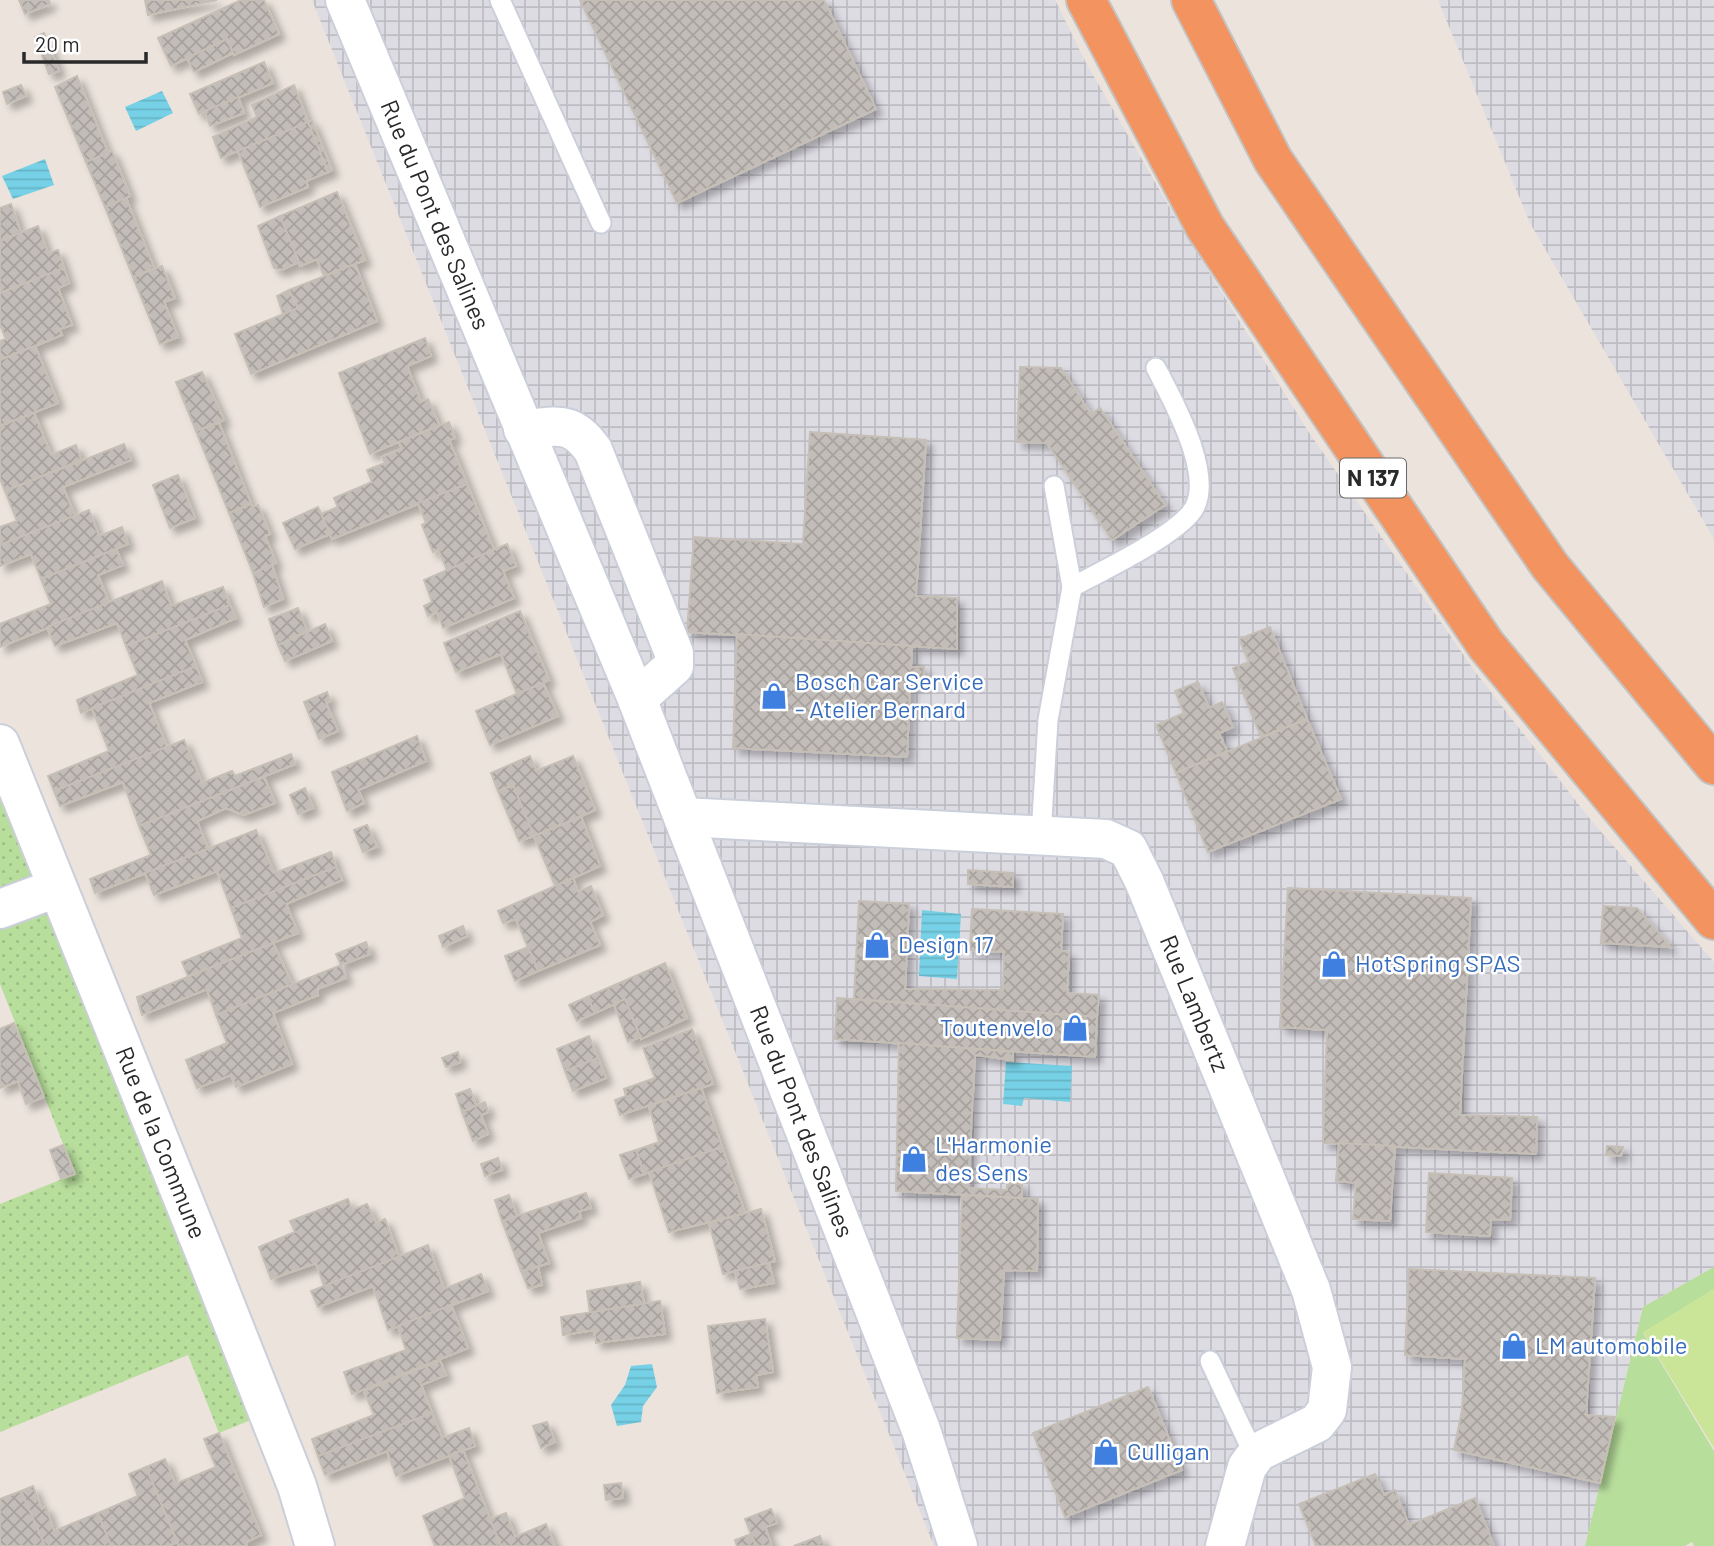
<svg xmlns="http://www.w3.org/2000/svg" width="1714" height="1546" viewBox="0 0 1714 1546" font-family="Barlow,sans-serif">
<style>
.industrial{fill:url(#industrial-grid)}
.grass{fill:#b8de9c}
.park{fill:url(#park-dots)}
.pitch{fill:#cae498}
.water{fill:url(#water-rules)}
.building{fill:url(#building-cross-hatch);stroke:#c6bfb6;stroke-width:2;filter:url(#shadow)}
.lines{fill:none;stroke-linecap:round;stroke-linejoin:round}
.lane-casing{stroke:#cacfda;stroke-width:23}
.street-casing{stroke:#cacfda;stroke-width:42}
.secondary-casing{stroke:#cacfda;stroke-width:42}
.highway-casing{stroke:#c3c3c3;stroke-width:42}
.lane{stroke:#fff;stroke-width:19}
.street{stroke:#fff;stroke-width:38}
.secondary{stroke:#fff;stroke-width:38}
.highway{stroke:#f3935f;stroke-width:38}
.labels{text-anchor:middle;stroke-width:5;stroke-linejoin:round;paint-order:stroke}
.shield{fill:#fff;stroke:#696969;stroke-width:2}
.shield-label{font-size:23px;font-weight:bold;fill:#292929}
.street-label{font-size:24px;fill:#292929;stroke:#fff}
.shop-label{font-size:24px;fill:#366cbe;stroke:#fff;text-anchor:start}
</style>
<defs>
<pattern id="industrial-grid" width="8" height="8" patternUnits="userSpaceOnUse" patternTransform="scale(1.75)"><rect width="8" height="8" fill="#dedce3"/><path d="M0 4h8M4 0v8" fill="none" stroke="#bebdc3"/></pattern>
<pattern id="park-dots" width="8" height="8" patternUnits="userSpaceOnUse" patternTransform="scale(1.75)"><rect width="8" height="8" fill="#b8de9c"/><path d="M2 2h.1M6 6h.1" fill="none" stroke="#9ebe86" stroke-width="1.8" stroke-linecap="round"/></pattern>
<pattern id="water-rules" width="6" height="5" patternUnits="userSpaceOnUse" patternTransform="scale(1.75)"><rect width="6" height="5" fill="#76d1e6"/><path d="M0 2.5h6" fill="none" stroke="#66b3c5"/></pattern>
<pattern id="building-cross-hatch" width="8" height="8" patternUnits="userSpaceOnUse" patternTransform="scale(1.75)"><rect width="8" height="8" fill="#c3bdb9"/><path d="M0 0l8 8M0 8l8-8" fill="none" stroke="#a8a29f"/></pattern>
<filter id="shadow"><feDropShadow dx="6" dy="6" stdDeviation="3.5" flood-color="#0004"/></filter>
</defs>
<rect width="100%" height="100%" fill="#ebe3dc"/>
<g class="industrial">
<polygon points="312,0 1055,0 1086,63 1181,227 1308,431 1476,673 1590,819 1714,962 1714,1267 1643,1307 1585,1546 934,1546"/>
<polygon points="1438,0 1714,0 1714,539 1530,223"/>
</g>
<polygon class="grass" points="1714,1267 1714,1289 1643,1333 1714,1451 1714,1546 1694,1546 1692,1542 1685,1546 1585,1546 1643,1307"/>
<polygon class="park" points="0,744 268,1413 219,1433 188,1355 0,1432 0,1204 75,1174 0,984"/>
<polygon class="pitch" points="1714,1289 1714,1448 1643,1332"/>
<g class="water">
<polygon points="162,91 173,113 136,131 125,107"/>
<polygon points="45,159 54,185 13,199 2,176"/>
<polygon points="922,910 961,914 957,979 919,976"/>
<polygon points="1006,1062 1072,1066 1070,1102 1024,1098 1022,1106 1003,1104"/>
<polygon points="652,1364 657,1387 643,1406 641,1422 617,1426 611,1405 625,1385 631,1366"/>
</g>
<g class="building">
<polygon points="19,0 49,0 50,4 25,14"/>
<polygon points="145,0 217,0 148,15"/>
<polygon points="241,0 264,0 279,34 234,55 227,39 171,66 158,38"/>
<polygon points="580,0 824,0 876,109 677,203"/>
<polygon points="44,33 59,71 49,74 35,37"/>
<polygon points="227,39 233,53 194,72 187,58"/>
<polygon points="264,62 273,83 199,114 190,94"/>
<polygon points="77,76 108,153 86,162 55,87"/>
<polygon points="21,85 26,96 7,104 3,92"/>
<polygon points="294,85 308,122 221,158 213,137 257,117 252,105"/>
<polygon points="238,97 244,113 210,126 205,111"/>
<polygon points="312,121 332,170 328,172 308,122"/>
<polygon points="308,122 328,172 306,181 308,187 260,207 238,151"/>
<polygon points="112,151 130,196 105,207 86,162"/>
<polygon points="337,192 365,260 324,276 317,259 300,266 280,216"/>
<polygon points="126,198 154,268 133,277 105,207"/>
<polygon points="11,204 21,233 0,241 0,208"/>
<polygon points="280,216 299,262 281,270 274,268 258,226"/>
<polygon points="38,226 48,253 58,250 64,268 0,293 0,241"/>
<polygon points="355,264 377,321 251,374 235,334 298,308 289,290"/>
<polygon points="162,266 175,298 164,302 178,337 160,344 133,277"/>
<polygon points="64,268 69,283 58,288 72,325 59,329 62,335 0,360 0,341 6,339 0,325 0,293"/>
<polygon points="289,290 298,308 283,314 277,296"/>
<polygon points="425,338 431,356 407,366 421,402 428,399 439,425 370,454 339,373"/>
<polygon points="35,346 58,403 0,426 0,360"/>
<polygon points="1020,367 1061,368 1091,414 1100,408 1165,505 1112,540 1047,443 1017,442"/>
<polygon points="202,372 224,420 196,431 176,382"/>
<polygon points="34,413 51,455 76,445 81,460 5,491 0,479 0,426"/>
<polygon points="449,422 455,438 449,440 467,484 332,539 321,514 338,507 334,498 372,482 367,470 385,463 382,457 402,449 399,442"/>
<polygon points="219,423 251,504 229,513 196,431"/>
<polygon points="810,432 926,440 916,596 957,598 957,649 687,632 694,537 803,544"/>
<polygon points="124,444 131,460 63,487 75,516 0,545 0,527 17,521 5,491"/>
<polygon points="178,475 195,518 170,528 153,485"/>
<polygon points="467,484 494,550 447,570 438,549 433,552 422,525 426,523 418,503"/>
<polygon points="251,504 252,507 258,505 270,534 265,536 276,563 253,573 229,513"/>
<polygon points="318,507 330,534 295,549 283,523"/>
<polygon points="89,510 99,536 122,527 128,544 41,579 31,554 0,566 0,545"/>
<polygon points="507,544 516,566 503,571 514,598 443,628 437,612 428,616 424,606 432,602 424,580"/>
<polygon points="116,549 123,565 98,575 109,603 0,647 0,624 51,604 41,579"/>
<polygon points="272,565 283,599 264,607 253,573"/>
<polygon points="162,581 171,606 223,587 230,605 126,646 117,623 55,646 47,627"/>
<polygon points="230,605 236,618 185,640 196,666 81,713 77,700 138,675 126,646"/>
<polygon points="298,608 307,631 278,645 269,619"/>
<polygon points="520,611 549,680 517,694 501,654 456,672 444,643"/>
<polygon points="325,624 332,641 285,661 278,645"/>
<polygon points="1270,627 1307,719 1261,737 1233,668 1249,662 1239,639"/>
<polygon points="737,634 912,646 911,667 924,667 923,683 910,682 907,757 733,748"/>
<polygon points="196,666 202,682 149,703 167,747 54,791 48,776 109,751 92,708"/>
<polygon points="1198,682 1209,708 1222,702 1233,727 1219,733 1227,751 1176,773 1156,725 1184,713 1175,691"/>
<polygon points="543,683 558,716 490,745 476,711"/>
<polygon points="327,692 330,701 326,703 338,731 319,739 304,702"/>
<polygon points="1307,719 1341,799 1208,852 1176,773"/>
<polygon points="417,736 426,761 358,790 364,803 347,811 332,772"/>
<polygon points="184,740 202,783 232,771 235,776 291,754 295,764 139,826 123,782 60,806 54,791"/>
<polygon points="530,756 536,771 573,756 595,810 534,836 513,785 498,791 491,773"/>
<polygon points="264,777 275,803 244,815 226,808 197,821 208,849 95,893 90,879 151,855 139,826"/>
<polygon points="513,785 534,836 519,841 498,791"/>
<polygon points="305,788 313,808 298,814 290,795"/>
<polygon points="581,817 600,866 555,886 534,836"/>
<polygon points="367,825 377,847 363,852 354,830"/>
<polygon points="256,830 274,873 331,852 336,867 231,908 217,871 154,895 145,873"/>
<polygon points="336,867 342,880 286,904 298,933 188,976 182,962 242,938 231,908"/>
<polygon points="968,870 1013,873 1013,887 968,884"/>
<polygon points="573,878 578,892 591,886 603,915 590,922 600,945 538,971 516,919 503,923 498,911"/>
<polygon points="1288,888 1471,898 1460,1115 1537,1117 1536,1154 1323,1143 1327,1030 1280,1027"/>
<polygon points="859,901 909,904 905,989 1003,990 1004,952 970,950 972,909 1063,914 1061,951 1069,952 1067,993 1099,995 1097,1017 854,999"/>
<polygon points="1603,906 1637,908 1671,947 1601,943"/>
<polygon points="463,926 467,936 443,947 439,936"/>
<polygon points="366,942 370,954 341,965 336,954"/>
<polygon points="273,943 292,984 216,1015 207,989 142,1015 137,997"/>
<polygon points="528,947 538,971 515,981 505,956"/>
<polygon points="665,963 687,1018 641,1039 625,999 595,1013 587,997"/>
<polygon points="341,965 346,978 317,989 318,995 273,1013 292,1064 236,1087 231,1075 197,1088 186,1060 227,1043 216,1015"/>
<polygon points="587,997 595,1013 577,1021 569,1005"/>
<polygon points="837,998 1097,1017 1095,1057 835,1039"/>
<polygon points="625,999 640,1037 628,1042 614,1004"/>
<polygon points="14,1023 44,1097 26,1104 18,1081 0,1088 0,1029"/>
<polygon points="692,1029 713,1084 620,1115 615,1100 626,1096 624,1089 655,1078 643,1048"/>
<polygon points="589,1036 598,1058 565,1071 557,1049"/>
<polygon points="899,1043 1013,1052 1013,1060 975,1055 968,1188 1007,1190 1007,1183 1022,1184 1022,1198 896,1191"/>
<polygon points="458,1052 460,1062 446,1067 442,1058"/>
<polygon points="598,1058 606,1078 573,1091 565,1071"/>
<polygon points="701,1088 722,1147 644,1174 636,1150 659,1142 649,1106"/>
<polygon points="470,1089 476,1106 462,1112 456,1094"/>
<polygon points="485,1102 488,1112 481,1115 488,1134 473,1141 462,1112"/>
<polygon points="1339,1143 1395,1146 1390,1221 1353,1219 1356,1183 1336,1181"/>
<polygon points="63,1145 75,1174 61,1179 50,1150"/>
<polygon points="1607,1146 1623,1147 1621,1156 1606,1155"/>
<polygon points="722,1147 745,1213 669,1232 649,1172"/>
<polygon points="636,1150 644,1174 629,1179 620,1155"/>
<polygon points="498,1158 502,1170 485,1176 481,1164"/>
<polygon points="1429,1173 1512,1178 1510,1220 1491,1219 1490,1236 1426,1232"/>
<polygon points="586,1193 591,1208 579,1211 581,1218 538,1233 549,1263 521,1271 502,1221"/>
<polygon points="509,1195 517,1216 502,1221 495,1200"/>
<polygon points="962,1195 1038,1199 1037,1271 1004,1270 1000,1340 957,1338"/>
<polygon points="348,1199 352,1210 367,1204 376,1223 385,1219 399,1257 324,1286 316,1263 271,1279 259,1247 295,1232 290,1221"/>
<polygon points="761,1209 775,1261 723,1274 709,1223"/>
<polygon points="428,1245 444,1289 481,1274 488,1291 388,1330 373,1286 318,1307 311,1291"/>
<polygon points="769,1263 774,1283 740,1289 735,1271"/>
<polygon points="538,1267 542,1285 528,1288 521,1271"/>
<polygon points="1409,1269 1595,1278 1586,1415 1615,1417 1600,1483 1454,1450 1462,1410 1465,1359 1405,1355"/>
<polygon points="640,1282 644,1304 590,1313 587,1291"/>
<polygon points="660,1301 665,1334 596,1343 594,1330 563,1335 561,1317"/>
<polygon points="451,1305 468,1348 352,1394 344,1372 406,1350 398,1326"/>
<polygon points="765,1319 773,1372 756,1375 758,1387 717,1393 708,1326"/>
<polygon points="440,1361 446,1375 421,1385 432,1413 318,1456 312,1439 374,1415 364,1391"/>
<polygon points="1148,1387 1182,1470 1065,1517 1033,1433"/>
<polygon points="432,1413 442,1438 469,1428 475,1446 396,1476 387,1451 325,1475 318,1456"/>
<polygon points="547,1422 555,1442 541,1448 533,1426"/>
<polygon points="219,1433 261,1535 246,1542 247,1546 179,1546 146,1467 165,1459 175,1484 216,1467 204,1439"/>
<polygon points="463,1450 490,1519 501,1546 435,1546 423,1516 465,1498 449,1455"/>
<polygon points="146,1467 177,1542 168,1546 111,1546 98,1513 138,1496 129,1474"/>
<polygon points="1375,1474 1384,1495 1395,1490 1409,1525 1475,1498 1494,1546 1316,1546 1299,1504"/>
<polygon points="621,1483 623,1498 606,1500 604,1485"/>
<polygon points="33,1486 42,1509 46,1507 54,1531 98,1513 111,1546 45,1546 21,1491"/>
<polygon points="21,1491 45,1546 0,1546 0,1499"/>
<polygon points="771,1509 777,1523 765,1527 772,1546 756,1546 745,1519"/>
<polygon points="506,1513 515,1537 546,1524 555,1546 501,1546 490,1519"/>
<polygon points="751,1534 756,1546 737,1546 735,1540"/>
<polygon points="820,1536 824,1546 794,1546"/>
</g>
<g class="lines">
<defs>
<g id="lane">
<polyline points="500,0 601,223"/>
<path d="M1072 587C1104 570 1167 540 1190 514 1219 482 1172 399 1156 368"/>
<polyline points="1041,835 1048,720 1072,587 1054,486"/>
<polyline points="1210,1361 1255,1457"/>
</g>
<g id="street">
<path d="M523 429C557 427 571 419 593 450L674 653V666L637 699"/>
<path id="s1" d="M0 744 208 1261 297 1486 315 1546"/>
<path id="s2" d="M683 817 1106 839 1128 849 1144 881 1311 1290 1332 1367 1327 1410 1317 1423 1258 1452 1247 1467 1225 1546"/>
<polyline points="0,909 56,888"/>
</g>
<g id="secondary">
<path id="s3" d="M345 0 637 699 921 1430 958 1546"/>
</g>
<g id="highway">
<polyline points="1086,0 1205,227 1486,645 1714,920"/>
<polyline points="1191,0 1273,160 1550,566 1714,765"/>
</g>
</defs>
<use href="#lane" class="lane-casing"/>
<use href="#street" class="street-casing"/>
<use href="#secondary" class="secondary-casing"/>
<use href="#highway" class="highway-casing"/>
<use href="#lane" class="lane"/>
<use href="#street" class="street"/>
<use href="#secondary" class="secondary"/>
<use href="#highway" class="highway"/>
</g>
<defs>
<symbol id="shop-bare" viewBox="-9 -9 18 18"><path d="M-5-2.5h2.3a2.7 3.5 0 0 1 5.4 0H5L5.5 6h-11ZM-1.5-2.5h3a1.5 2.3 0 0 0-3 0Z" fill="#3f7fe0" stroke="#fff" stroke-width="2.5" paint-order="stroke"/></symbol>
</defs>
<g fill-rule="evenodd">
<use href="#shop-bare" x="755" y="677" width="38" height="38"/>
<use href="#shop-bare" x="858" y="926" width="38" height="38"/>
<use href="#shop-bare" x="1315" y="945" width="38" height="38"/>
<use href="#shop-bare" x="1056" y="1009" width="38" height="38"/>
<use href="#shop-bare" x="895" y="1140" width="38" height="38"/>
<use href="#shop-bare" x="1495" y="1327" width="38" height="38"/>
<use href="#shop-bare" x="1087" y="1433" width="38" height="38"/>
</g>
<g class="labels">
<rect class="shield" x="1340" y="458.5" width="66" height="39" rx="5"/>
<g class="shield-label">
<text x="1373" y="486">N 137</text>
</g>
<g class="street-label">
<text dy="8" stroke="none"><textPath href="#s3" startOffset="233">Rue du Pont des Salines</textPath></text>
<text dy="8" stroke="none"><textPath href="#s2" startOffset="616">Rue Lambertz</textPath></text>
<text dy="8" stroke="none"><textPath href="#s3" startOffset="1211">Rue du Pont des Salines</textPath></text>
<text dy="8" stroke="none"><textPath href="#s1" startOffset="430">Rue de la Commune</textPath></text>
</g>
<g class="shop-label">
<text x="795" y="690">Bosch Car Service<tspan x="795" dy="28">- Atelier Bernard</tspan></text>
<text x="898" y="953">Design 17</text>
<text x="1355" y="972">HotSpring SPAS</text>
<text x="1054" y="1036" text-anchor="end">Toutenvelo</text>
<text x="935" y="1153">L'Harmonie<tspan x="935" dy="28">des Sens</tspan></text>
<text x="1535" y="1354">LM automobile</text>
<text x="1127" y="1460">Culligan</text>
</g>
</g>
<path d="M24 52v10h122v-10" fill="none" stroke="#292929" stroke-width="3.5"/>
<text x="35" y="52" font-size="21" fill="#292929" stroke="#ffffff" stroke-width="5" paint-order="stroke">20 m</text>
</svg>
